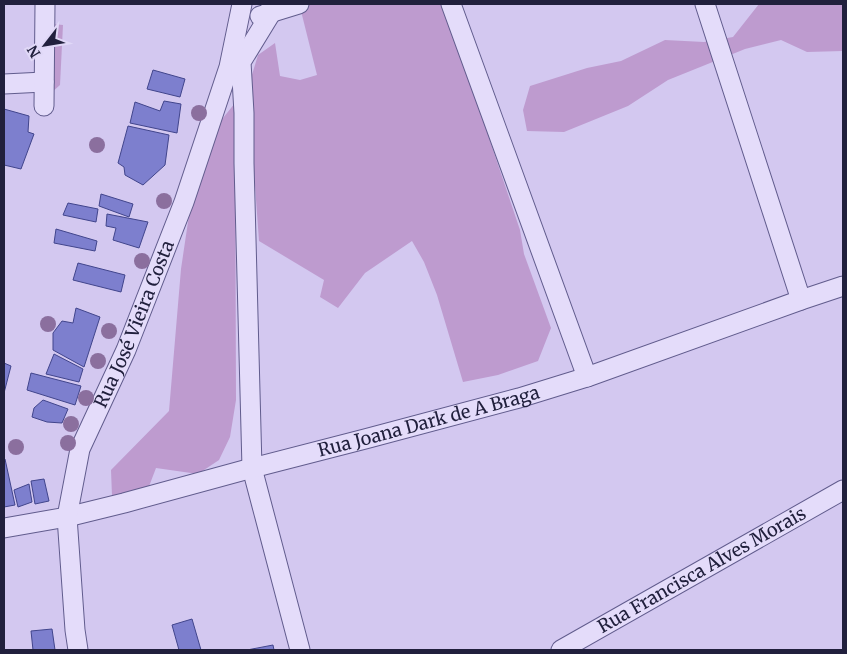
<svg xmlns="http://www.w3.org/2000/svg" width="847" height="654" viewBox="0 0 847 654" font-family="Merriweather,serif">
<style>
.green{fill:#be9bcf}
.building{fill:#7d7fce;stroke:#41458c}
.lines{fill:none;stroke-linecap:round;stroke-linejoin:round}
.minor-casing{stroke:#615c8d;stroke-width:21}
.minor{stroke:#e4dcfa;stroke-width:19}
.tree{fill:#8b6f9e}
.labels{text-anchor:middle;stroke-width:4;stroke-linejoin:round;paint-order:stroke}
.street-label{font-size:18px;fill:#21203d;stroke:#e0d8f7}
</style>
<rect width="100%" height="100%" fill="#d3c8f0"/>
<g class="green">
<polygon points="310,4 444,4 520,230 524,254 551,328 538,361 498,375 463,382 437,295 424,262 412,241 365,273 338,308 320,297 324,280 259,241 248,88 258,55 275,43 280,76 300,80 317,75 300,7"/>
<polygon points="759,4 843,4 843,51 807,52 781,40 745,49 668,80 628,106 564,132 527,131 523,110 530,86 587,68 621,61 665,40 704,42 733,37"/>
<polygon points="53,24 63,25 60,85 51,93"/>
<polygon points="235,103 236,400 230,437 219,460 198,474 156,468 148,489 112,496 111,470 169,411 181,269 192,195 215,128"/>
</g>
<g class="building">
<polygon points="153,70 185,79 180,97 147,89"/>
<polygon points="164,101 181,104 177,133 130,123 135,102 160,111"/>
<polygon points="4,109 29,116 28,132 34,134 21,169 4,165"/>
<polygon points="128,126 169,135 165,165 143,185 125,175 124,167 118,163"/>
<polygon points="101,194 133,204 129,217 99,206"/>
<polygon points="68,203 98,209 96,222 63,215"/>
<polygon points="107,214 148,222 139,248 113,240 116,228 106,226"/>
<polygon points="56,229 97,241 95,251 54,243"/>
<polygon points="78,263 125,275 121,292 73,280"/>
<polygon points="76,308 100,317 84,367 53,350 53,333 62,321 73,323"/>
<polygon points="54,354 83,369 79,382 46,374"/>
<polygon points="4,363 11,366 4,393"/>
<polygon points="31,373 81,386 75,405 27,390"/>
<polygon points="43,400 68,409 62,423 47,422 32,417 34,408"/>
<polygon points="4,459 5,459 15,505 4,507"/>
<polygon points="44,479 49,501 35,504 31,481"/>
<polygon points="29,484 32,502 18,507 14,490"/>
<polygon points="192,619 201,650 179,650 172,625"/>
<polygon points="52,629 55,650 33,650 31,631"/>
<polygon points="273,645 274,650 247,650"/>
</g>
<g class="lines">
<defs>
<g id="minor">
<polyline points="271,4 271,13 241,62 244,113 244,163 252,468 300,650"/>
<polyline points="451,4 587,377"/>
<polyline points="705,4 801,300"/>
<polyline points="260,16 299,4"/>
<polyline points="4,84 44,82"/>
<polyline points="44,106 45,4"/>
<path id="s1" d="M4 528 67 517 124 503 252 468 365 439 519 398 587 377 801 300 843 286"/>
<path id="s2" d="M78 650 75 630 67 517 80 449 126 350 184 202 229 67 242 4"/>
<path id="s3" d="M561 650 843 490"/>
</g>
</defs>
<use href="#minor" class="minor-casing"/>
<use href="#minor" class="minor"/>
</g>
<g class="tree">
<circle cx="199" cy="113" r="8"/>
<circle cx="97" cy="145" r="8"/>
<circle cx="164" cy="201" r="8"/>
<circle cx="142" cy="261" r="8"/>
<circle cx="48" cy="324" r="8"/>
<circle cx="109" cy="331" r="8"/>
<circle cx="98" cy="361" r="8"/>
<circle cx="86" cy="398" r="8"/>
<circle cx="71" cy="424" r="8"/>
<circle cx="68" cy="443" r="8"/>
<circle cx="16" cy="447" r="8"/>
</g>
<g class="labels">
<g class="street-label">
<text dy="6" stroke="none"><textPath href="#s2" startOffset="339">Rua José Vieira Costa</textPath></text>
<text dy="6" stroke="none"><textPath href="#s1" startOffset="438">Rua Joana Dark de A Braga</textPath></text>
<text dy="6" stroke="none"><textPath href="#s3" startOffset="162">Rua Francisca Alves Morais</textPath></text>
</g>
</g>
<rect width="847" height="654" fill="none" stroke="#21203d" stroke-width="10"/>
<g transform="translate(45 45) rotate(239)" stroke="#e0d8f7" stroke-width="4" paint-order="stroke">
<path d="M0-4L9 19L0 12L-9 19Z" fill="#21203d"/>
<text y="-8" font-size="14" font-weight="bold" text-anchor="middle" fill="#21203d">N</text>
</g>
</svg>
